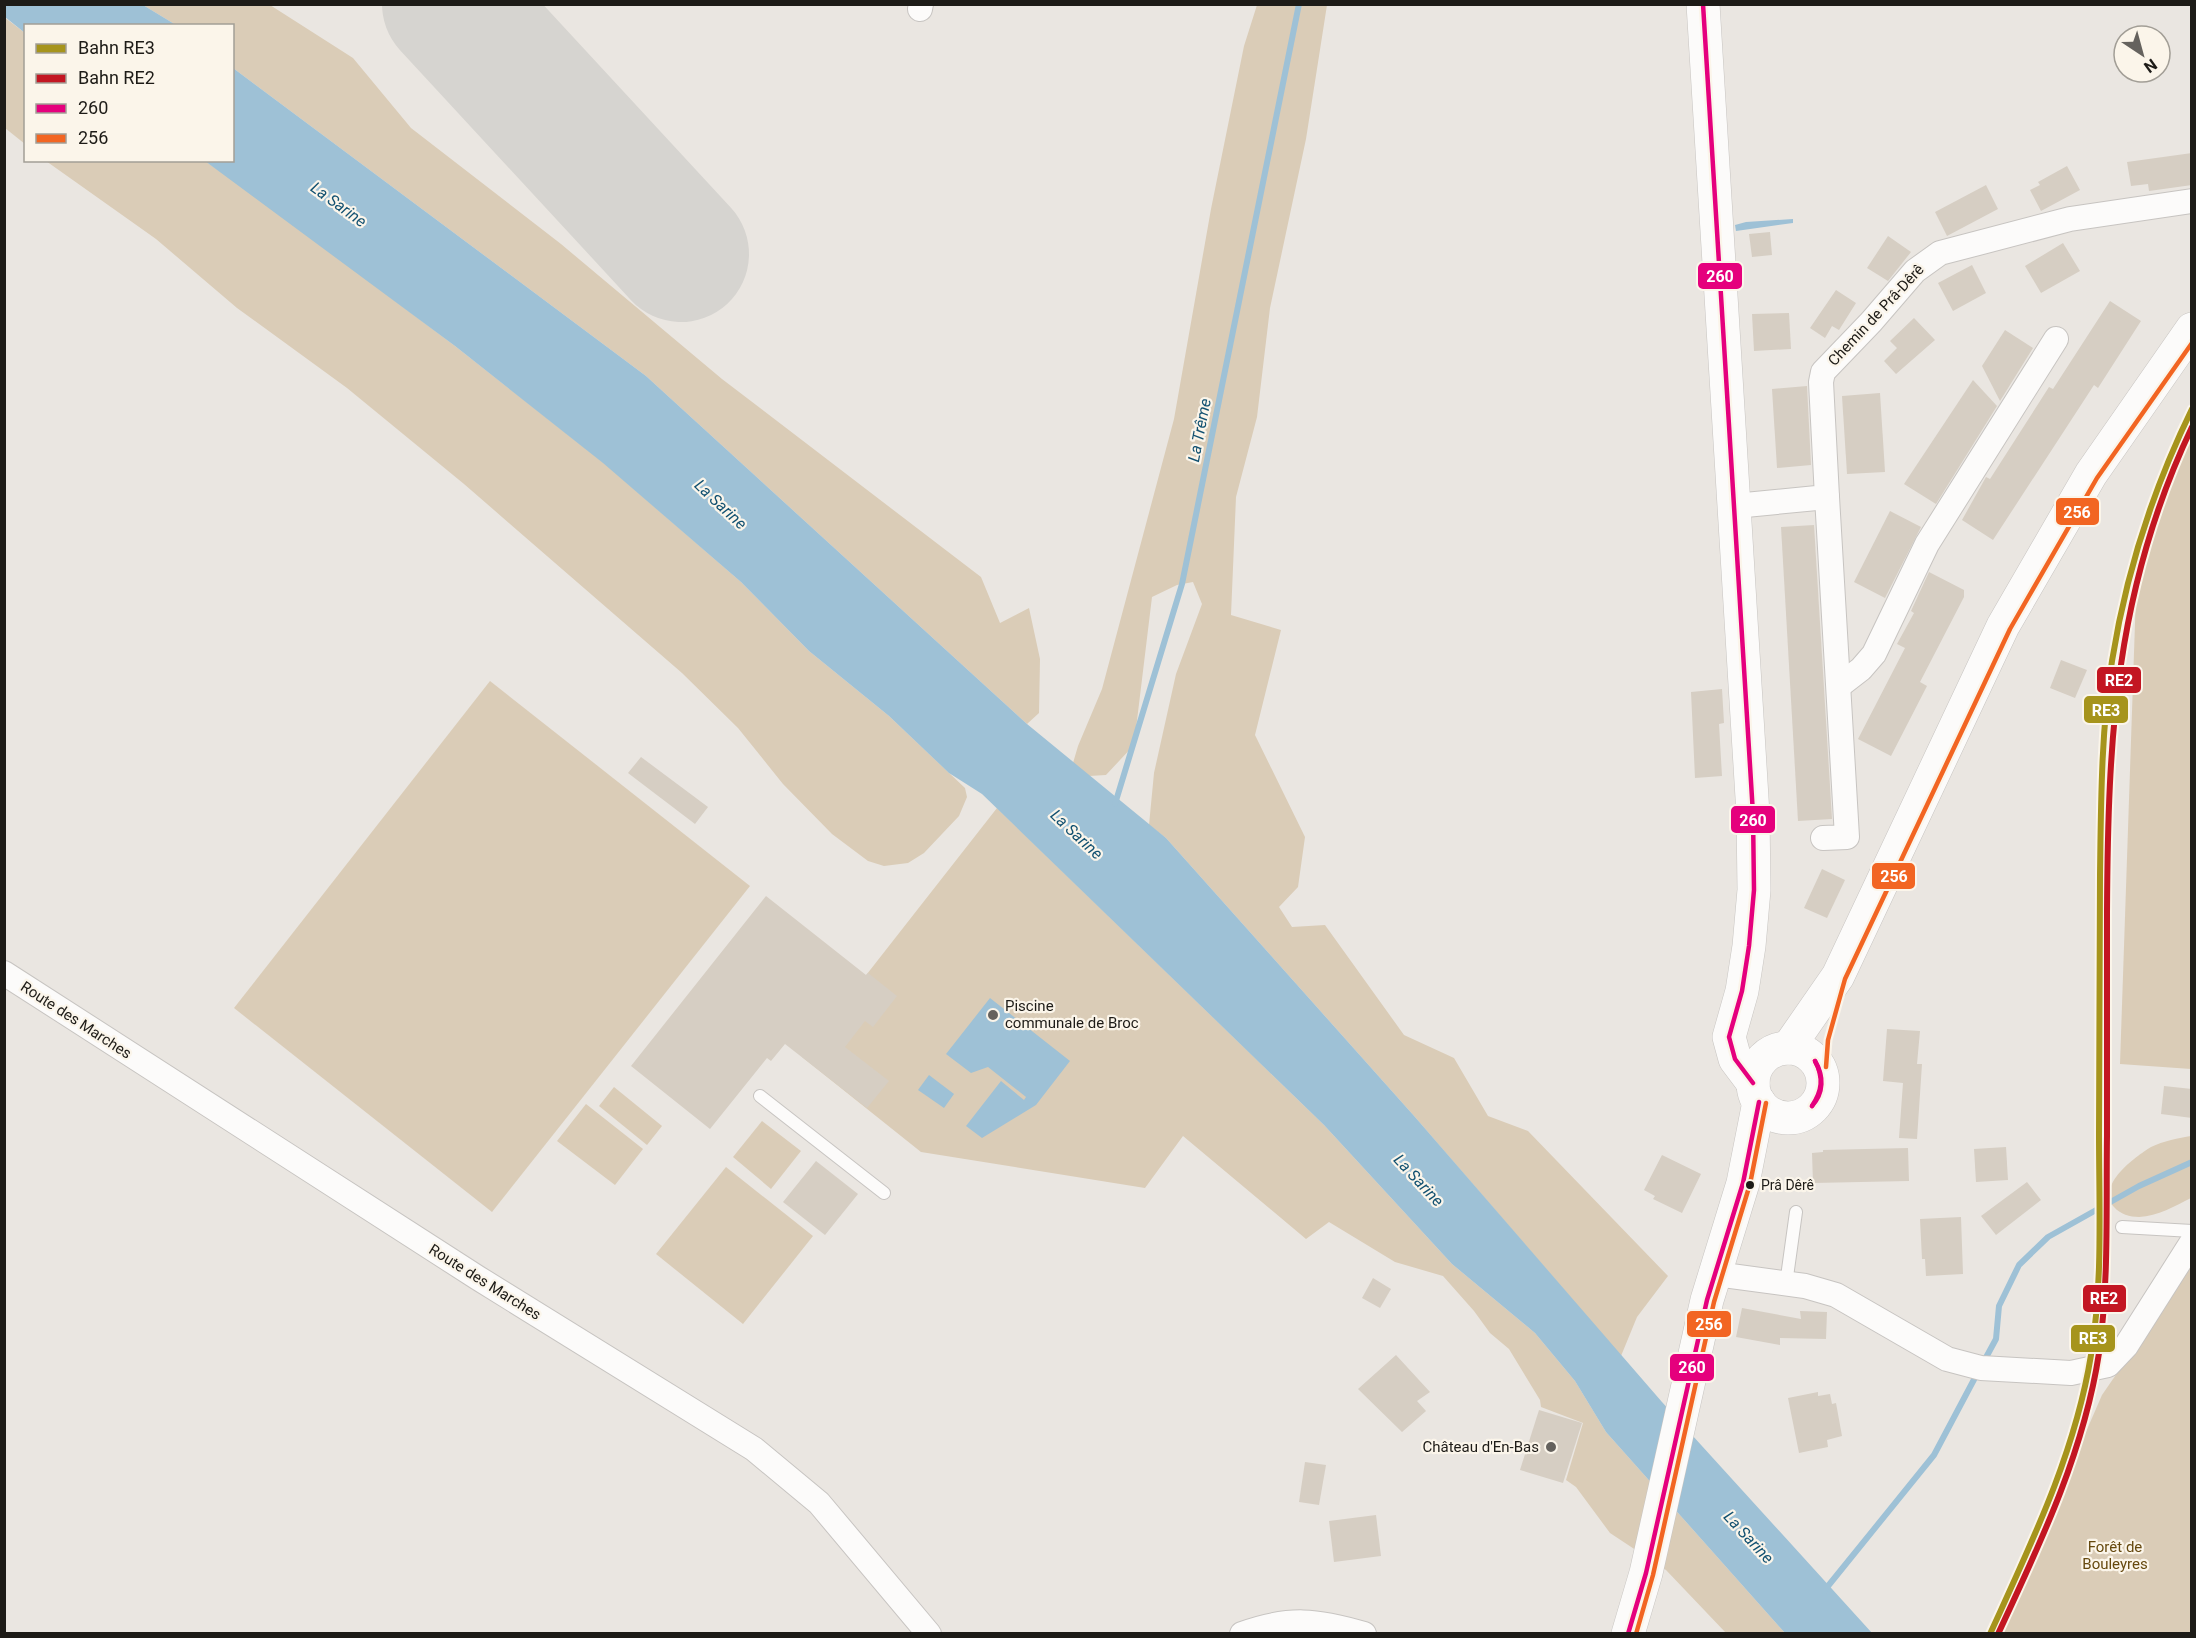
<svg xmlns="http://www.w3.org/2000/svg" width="2196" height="1638" viewBox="0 0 2196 1638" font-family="Roboto,sans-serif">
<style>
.green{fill:#daccb7}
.water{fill:#9ec1d6}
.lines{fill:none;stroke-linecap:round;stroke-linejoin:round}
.stream{stroke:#9ec1d6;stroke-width:6}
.runway{stroke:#d6d4d0;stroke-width:136}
.building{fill:#d6cec3}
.lane-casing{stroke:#c7c4c1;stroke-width:14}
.street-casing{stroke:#c7c4c1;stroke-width:26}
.secondary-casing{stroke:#c7c4c1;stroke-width:34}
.lane{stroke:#fcfbfa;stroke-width:12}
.street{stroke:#fcfbfa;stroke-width:24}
.secondary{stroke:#fcfbfa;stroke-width:33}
.bus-1-casing{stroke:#fbf5ea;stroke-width:9}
.bus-2-casing{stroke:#fbf5ea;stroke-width:9}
.bus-1{stroke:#e5007d;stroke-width:4.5}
.bus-2{stroke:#f26522;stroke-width:4.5}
.rail-1-casing{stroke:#fbf5ea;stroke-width:10}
.rail-2-casing{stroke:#fbf5ea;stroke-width:10}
.rail-1{stroke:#a6941c;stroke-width:6}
.rail-2{stroke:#c31622;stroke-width:6}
.poi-dot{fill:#65625e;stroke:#fbf5ea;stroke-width:2}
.bus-dot{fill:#1d1b17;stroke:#fbf5ea;stroke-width:2}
.labels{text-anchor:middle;stroke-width:4.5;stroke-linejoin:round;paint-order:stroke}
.bus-label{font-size:14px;fill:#1d1b17;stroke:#fbf5ea;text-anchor:start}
.street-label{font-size:15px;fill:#1d1b17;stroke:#fbf5ea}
.poi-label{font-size:15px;fill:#1d1b17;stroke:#fbf5ea;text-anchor:start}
.park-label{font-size:15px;fill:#66490f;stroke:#fbf5ea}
.water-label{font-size:16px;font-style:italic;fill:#125171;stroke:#fbf5ea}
.line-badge{stroke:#fbf5ea;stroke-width:2}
.badge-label{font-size:16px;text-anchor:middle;font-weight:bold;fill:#fff}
</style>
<rect width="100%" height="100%" fill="#eae6e1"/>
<g class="green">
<polygon points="143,5 270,5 353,58 411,128 561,244 722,379 981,577 1000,623 1029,608 1040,659 1039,713 1027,724 646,376 233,68 232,26 176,25"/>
<polygon points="1257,5 1327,5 1306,139 1270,308 1257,417 1236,497 1231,615 1281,630 1255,735 1305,837 1298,887 1279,907 1292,927 1325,925 1404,1035 1454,1058 1488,1116 1528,1131 1668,1276 1637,1317 1621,1356 1415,1117 1166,838 1149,825 1154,773 1176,674 1202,604 1193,582 1177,585 1152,597 1134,745 1106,775 1089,776 1073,763 1078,746 1102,689 1174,419 1211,209 1244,46"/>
<polygon points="4,17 25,33 25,144 5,128"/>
<polygon points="46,161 205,161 245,188 455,346 604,463 741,582 809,651 889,716 965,788 967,797 959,816 924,853 908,863 884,866 868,861 832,834 783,784 738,728 682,673 464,484 347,388 237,308 156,239"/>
<polygon points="2191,429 2192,1069 2191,1069 2120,1064 2136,594 2155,520"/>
<polygon points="490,681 750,886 492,1212 234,1008"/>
<polygon points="997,808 1324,1125 1452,1264 1535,1333 1575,1381 1606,1432 1785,1633 1726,1633 1666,1570 1610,1533 1576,1487 1566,1480 1583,1423 1541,1407 1540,1400 1509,1349 1490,1333 1474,1311 1443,1276 1395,1262 1329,1222 1306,1239 1183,1136 1145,1188 921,1152 802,1057"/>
<polygon points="614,1087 662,1126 647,1145 599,1106"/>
<polygon points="586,1104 643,1149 615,1185 557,1141"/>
<polygon points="762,1121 801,1151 771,1189 733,1157"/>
<path d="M2191 1136V1198C2175 1206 2158 1216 2139 1217 2130 1217 2120 1214 2114 1207 2096 1185 2135 1157 2151 1147 2163 1141 2179 1138 2191 1136Z"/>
<polygon points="726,1167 813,1236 743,1324 656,1254"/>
<polygon points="2191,1266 2191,1633 1998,1634 2102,1395"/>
</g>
<g class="water">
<polygon points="5,4 143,5 176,25 26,26 25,33 5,17"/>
<polygon points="233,68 646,376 1027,724 1166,838 1415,1117 1662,1402 1872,1633 1785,1633 1606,1432 1575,1381 1535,1333 1452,1264 1324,1125 982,794 949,773 889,716 809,651 741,582 603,463 455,346 205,161 232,160"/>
<polygon points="1793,219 1793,223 1736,231 1735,225 1746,222"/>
<polygon points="990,998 1070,1061 1036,1105 982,1138 966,1126 1001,1081 1024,1100 1026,1097 988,1067 971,1073 946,1054"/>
<polygon points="929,1075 954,1094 944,1108 918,1090"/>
</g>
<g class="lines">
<g class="stream">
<polyline points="1115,804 1182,584 1299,4"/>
<polyline points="1983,1363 1996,1339 1999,1306 2019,1265 2048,1237 2139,1186 2192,1162"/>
<polyline points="1824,1591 1934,1455 1978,1372"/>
</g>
<polyline class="runway" points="450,4 681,254"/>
</g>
<g class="building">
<polygon points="2192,153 2192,185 2149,191 2148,184 2131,186 2127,162"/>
<polygon points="2067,166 2080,190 2041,211 2030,190 2040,185 2038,182"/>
<polygon points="1986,185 1998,209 1947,236 1935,212"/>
<polygon points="1770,232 1772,255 1752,257 1749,234"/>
<polygon points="1888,236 1911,252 1888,281 1867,268"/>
<polygon points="2063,243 2080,271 2041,293 2025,266"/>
<polygon points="1972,265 1986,293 1953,311 1938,283"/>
<polygon points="1836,290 1856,303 1839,330 1832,326 1825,338 1810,328"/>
<polygon points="2110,301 2141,321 2098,388 2094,385 1993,540 1962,520 1986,477 1990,479 2049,387 2053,389"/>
<polygon points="1789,313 1791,349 1754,351 1752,314"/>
<polygon points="1914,318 1935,340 1896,374 1884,361 1897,348 1890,341"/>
<polygon points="2005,330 2033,348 2000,401 1982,366"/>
<polygon points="1973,380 1997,406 1936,504 1904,484"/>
<polygon points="1807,386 1811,465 1777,468 1772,389"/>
<polygon points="1880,393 1885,472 1847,474 1842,396"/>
<polygon points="1890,511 1921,527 1885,598 1854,582"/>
<polygon points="1814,525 1832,819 1798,821 1781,527"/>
<polygon points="1929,572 1964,590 1964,597 1920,682 1927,686 1891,756 1858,739 1905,648 1897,644 1914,613 1911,611"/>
<polygon points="2061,660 2087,670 2075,698 2050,688"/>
<polygon points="1722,689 1724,723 1719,724 1722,776 1695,778 1691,692"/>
<polygon points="641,757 708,807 695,824 628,773"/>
<polygon points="1822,869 1845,880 1827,918 1804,908"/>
<polygon points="766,896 866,975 868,973 897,996 873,1027 865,1021 845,1047 889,1081 867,1108 785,1044 771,1061 767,1058 710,1129 631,1066"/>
<polygon points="1887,1029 1920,1031 1917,1064 1922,1064 1917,1139 1899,1138 1903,1083 1883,1081"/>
<polygon points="2164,1086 2192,1089 2192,1118 2161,1114"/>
<polygon points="2006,1147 2008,1180 1976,1182 1974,1149"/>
<polygon points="1908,1148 1909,1181 1813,1183 1812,1153 1823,1152 1823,1150"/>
<polygon points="1662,1155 1701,1174 1682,1213 1653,1199 1655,1196 1644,1190"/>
<polygon points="816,1161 858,1194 825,1235 783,1202"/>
<polygon points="2027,1182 2041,1200 1996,1235 1981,1216"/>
<polygon points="1961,1217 1963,1274 1926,1276 1925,1259 1922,1259 1920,1219"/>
<polygon points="1373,1278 1391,1289 1380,1308 1362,1298"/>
<polygon points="1742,1308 1801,1319 1800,1311 1827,1312 1826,1339 1780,1338 1780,1345 1736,1337"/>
<polygon points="1396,1355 1430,1392 1417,1401 1426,1411 1402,1432 1358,1389"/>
<polygon points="1818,1392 1818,1396 1830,1394 1832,1404 1836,1403 1842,1436 1827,1440 1828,1447 1799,1453 1788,1398"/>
<polygon points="1539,1410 1582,1423 1563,1483 1520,1470"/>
<polygon points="1305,1462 1326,1465 1319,1505 1299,1502"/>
<polygon points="1376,1515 1381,1556 1334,1562 1329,1521"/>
</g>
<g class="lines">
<defs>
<g id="lane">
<polyline points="760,1096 884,1193"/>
<polyline points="2122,1227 2192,1231"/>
<polyline points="1786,1284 1796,1212"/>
</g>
<g id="street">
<polyline points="920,9 921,4"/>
<polyline points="1735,506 1827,497 1821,382 1823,372 1871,322 1915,271 1940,253 2070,219 2192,201"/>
<polyline points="1839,686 1861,669 1874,654 1927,544 2056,339"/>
<polyline points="1823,838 1847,837 1827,497"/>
<polyline points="4,973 478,1278 754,1449 819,1503 929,1634"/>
<polyline points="1716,1274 1805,1286 1836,1295 1947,1359 1981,1368 2071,1373 2108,1365 2126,1346 2192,1242"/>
<path d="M1242 1634C1289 1617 1317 1620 1364 1634"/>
</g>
<g id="secondary">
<polyline points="1703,4 1753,814 1754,890 1749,946 1742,991 1729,1037 1735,1059 1753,1083"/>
<polyline points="1788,1048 1838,976 2003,626 2091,474 2192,329"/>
<circle cx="1788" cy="1083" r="35"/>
<polyline points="1628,1634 1646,1573 1707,1300 1743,1183 1759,1102"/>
</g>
</defs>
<use href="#lane" class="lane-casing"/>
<use href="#street" class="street-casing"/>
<use href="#secondary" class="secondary-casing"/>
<use href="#lane" class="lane"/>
<use href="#street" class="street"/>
<use href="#secondary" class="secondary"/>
<defs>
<g id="bus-1">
<polyline points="1703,4 1753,814 1754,890 1749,946 1742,991 1729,1037 1735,1059 1753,1083"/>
<path d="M1812 1106C1822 1091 1824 1078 1815 1061"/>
<path d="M1812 1106C1824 1093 1824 1076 1815 1061"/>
<polyline points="1628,1634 1646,1573 1707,1300 1743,1183 1759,1102"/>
</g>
<g id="bus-2">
<polyline points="1826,1067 1828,1040 1845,979 2010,629 2097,478 2192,343"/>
<polyline points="1636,1634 1653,1575 1714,1302 1750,1184 1766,1103"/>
</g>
</defs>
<use href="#bus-1" class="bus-1-casing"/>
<use href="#bus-2" class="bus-2-casing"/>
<use href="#bus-1" class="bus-1"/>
<use href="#bus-2" class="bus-2"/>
<defs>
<path id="rail-1" d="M1990 1634C2031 1544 2075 1454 2091 1355 2103 1282 2099 1208 2099 1134 2099 1048 2099 962 2100 875 2101 804 2101 732 2112 661 2126 573 2153 489 2192 409"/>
<path id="rail-2" d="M1998 1634C2040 1544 2084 1452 2099 1353 2109 1281 2106 1209 2107 1136 2107 1061 2107 987 2107 912 2108 737 2115 589 2192 427"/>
</defs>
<use href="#rail-1" class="rail-1-casing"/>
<use href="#rail-2" class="rail-2-casing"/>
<use href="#rail-1" class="rail-1"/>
<use href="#rail-2" class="rail-2"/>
</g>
<g class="poi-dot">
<circle cx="993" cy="1015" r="6"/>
<circle cx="1551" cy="1447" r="6"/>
</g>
<circle class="bus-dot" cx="1750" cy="1185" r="5"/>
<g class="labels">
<g class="bus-label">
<text x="1761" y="1190">Prâ Dêrê</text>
</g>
<g class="street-label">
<text transform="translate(1876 315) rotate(-47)" y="5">Chemin de Prâ-Dêrê</text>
<text transform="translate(76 1020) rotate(33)" y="5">Route des Marches</text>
<text transform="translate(485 1282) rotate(32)" y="5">Route des Marches</text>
</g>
<g class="poi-label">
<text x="1005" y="1011">Piscine<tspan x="1005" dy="17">communale de Broc</tspan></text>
<text x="1539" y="1452" text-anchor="end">Château d'En-Bas</text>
</g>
<g class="park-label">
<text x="2115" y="1552">Forêt de<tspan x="2115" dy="17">Bouleyres</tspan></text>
</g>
<g class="water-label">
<text transform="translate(339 204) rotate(36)" y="6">La Sarine</text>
<text transform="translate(1199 430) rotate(-79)" y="6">La Trême</text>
<text transform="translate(721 504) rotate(43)" y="6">La Sarine</text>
<text transform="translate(1077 834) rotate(43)" y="6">La Sarine</text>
<text transform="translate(1419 1180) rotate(47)" y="6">La Sarine</text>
<text transform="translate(1749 1537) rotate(47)" y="6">La Sarine</text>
</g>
</g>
<g class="line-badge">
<rect x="1697" y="262" width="46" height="28" rx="6" fill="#e5007d"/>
<rect x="2055" y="497" width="45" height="29" rx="6" fill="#f26522"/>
<rect x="2096" y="666" width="46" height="28" rx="6" fill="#c31622"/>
<rect x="2083" y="695" width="46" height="29" rx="6" fill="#a6941c"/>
<rect x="1730" y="805" width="46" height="29" rx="6" fill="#e5007d"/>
<rect x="1871" y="862" width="45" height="28" rx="6" fill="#f26522"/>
<rect x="2082" y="1284" width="45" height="29" rx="6" fill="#c31622"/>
<rect x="1686" y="1310" width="46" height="28" rx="6" fill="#f26522"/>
<rect x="2070" y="1324" width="46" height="29" rx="6" fill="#a6941c"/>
<rect x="1669" y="1353" width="46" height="29" rx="6" fill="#e5007d"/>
</g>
<g class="badge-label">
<text x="1720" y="282">260</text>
<text x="2077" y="518">256</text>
<text x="2119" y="686">RE2</text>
<text x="2106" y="716">RE3</text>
<text x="1753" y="826">260</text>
<text x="1894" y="882">256</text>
<text x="2104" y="1304">RE2</text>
<text x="1709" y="1330">256</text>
<text x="2093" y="1344">RE3</text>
<text x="1692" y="1373">260</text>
</g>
<rect width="2196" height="1638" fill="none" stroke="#1d1b17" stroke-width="12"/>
<rect x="24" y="24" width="210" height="138" fill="#fbf5ea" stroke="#a29e96" stroke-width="1.5"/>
<rect x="36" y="44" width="30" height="9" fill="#a6941c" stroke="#a29e96" stroke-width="1.5"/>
<text x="78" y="54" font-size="18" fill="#1d1b17">Bahn RE3</text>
<rect x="36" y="74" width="30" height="9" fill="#c31622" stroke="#a29e96" stroke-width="1.5"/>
<text x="78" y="84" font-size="18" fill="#1d1b17">Bahn RE2</text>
<rect x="36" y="104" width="30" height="9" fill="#e5007d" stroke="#a29e96" stroke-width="1.5"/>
<text x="78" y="114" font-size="18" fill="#1d1b17">260</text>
<rect x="36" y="134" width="30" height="9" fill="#f26522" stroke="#a29e96" stroke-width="1.5"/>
<text x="78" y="144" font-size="18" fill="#1d1b17">256</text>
<g transform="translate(2142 54) rotate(144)"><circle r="28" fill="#fbf5ea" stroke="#a29e96" stroke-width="1.5"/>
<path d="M0-4.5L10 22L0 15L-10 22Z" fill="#65625e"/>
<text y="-9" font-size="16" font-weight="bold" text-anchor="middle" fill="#1d1b17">N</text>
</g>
</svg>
